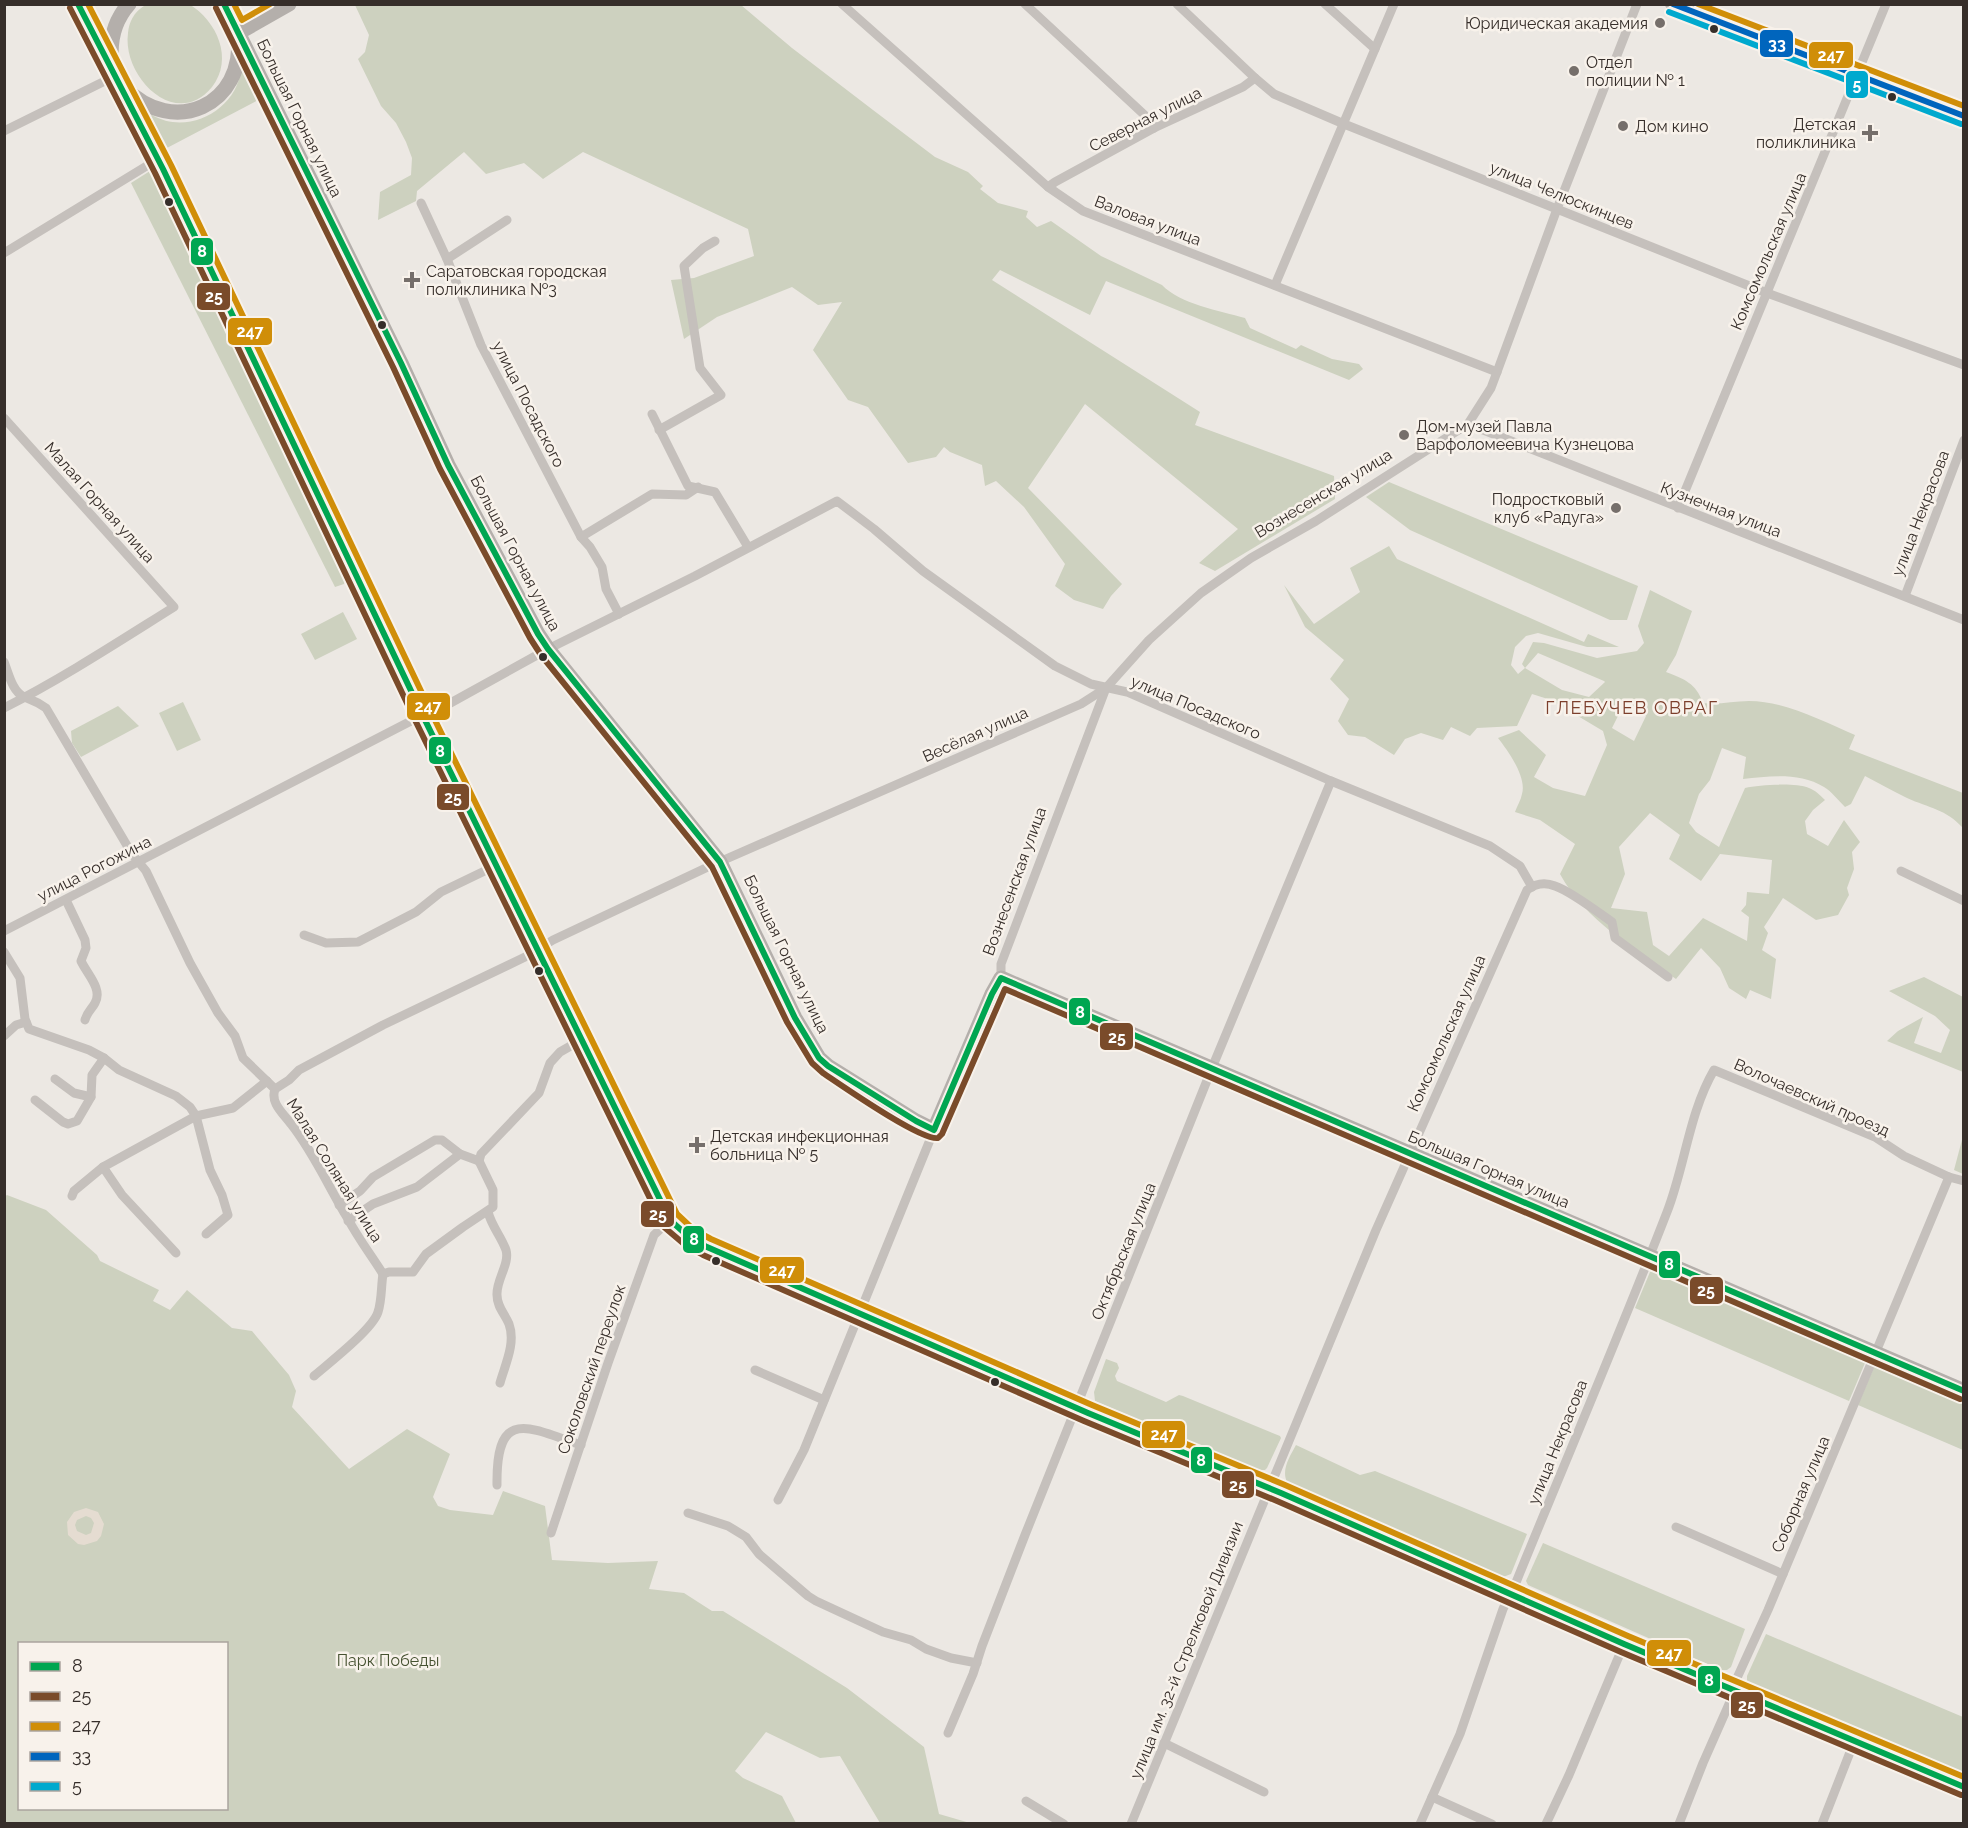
<svg xmlns="http://www.w3.org/2000/svg" width="1968" height="1828" viewBox="0 0 1968 1828" font-family="Raleway,sans-serif">
<style>
.green{fill:#cdd1bf;fill-rule:evenodd}
.plaza{fill:#e5dcd1;fill-rule:evenodd}
.lines{fill:none;stroke-linecap:round;stroke-linejoin:round}
.minor{stroke:#c5c0bc;stroke-width:9}
.secondary{stroke:#b6b1ad;stroke-width:14}
.primary{stroke:#b4afab;stroke-width:15}
.bus-1-casing{stroke:#f8f2eb;stroke-width:10}
.bus-2-casing{stroke:#f8f2eb;stroke-width:10}
.bus-3-casing{stroke:#f8f2eb;stroke-width:10}
.bus-4-casing{stroke:#f8f2eb;stroke-width:10}
.bus-5-casing{stroke:#f8f2eb;stroke-width:10}
.bus-1{stroke:#00a651;stroke-width:6}
.bus-2{stroke:#7a4b2a;stroke-width:6}
.bus-3{stroke:#d08e08;stroke-width:6}
.bus-4{stroke:#0065bd;stroke-width:6}
.bus-5{stroke:#00a9ce;stroke-width:6}
.poi-dot{fill:#766f6b;stroke:#f8f2eb;stroke-width:2}
.bus-dot{fill:#362e2a;stroke:#f8f2eb;stroke-width:2}
.labels{text-anchor:middle;stroke-width:5;stroke-linejoin:round;paint-order:stroke}
.poi-label{font-size:16px;fill:#362e2a;stroke:#f8f2eb;text-anchor:start}
.street-label{font-size:16px;fill:#362e2a;stroke:#f8f2eb}
.park-label{font-size:16px;fill:#465231;stroke:#f8f2eb}
.neighbourhood-label{font-size:18px;letter-spacing:1.5px;fill:#7c3f2c;stroke:#f8f2eb}
.line-badge{stroke:#f8f2eb;stroke-width:2}
.badge-label{font-size:16px;text-anchor:middle;font-weight:bold;fill:#fff}
</style>
<rect width="100%" height="100%" fill="#ece8e3"/>
<g class="green">
<path d="M189 4C217 21 234 59 212 87 176 131 122 77 128 33 129 22 134 12 144 6 152 1 179 4 189 4Z"/>
<path d="M355 5H741L792 48 873 110 935 157 968 172 983 186 980 189 998 203 1028 211 1026 217 1037 227 1051 221 1101 256 1162 285C1180 304 1220 311 1245 318L1250 328 1296 349 1301 345 1332 359 1359 364 1363 369 1349 380 1106 281 1090 315 1000 270 992 280 1200 412 1195 425 1334 476 1335 499 1215 571 1199 563 1238 529 1085 404 1028 488 1122 584 1111 596 1103 609 1074 600 1055 586 1065 564 1024 507 996 481 985 486 982 465 950 452 944 447 936 457 908 463 868 407 848 400 813 350 842 302 818 305 792 287 717 317 684 339 671 280 694 278 754 256 748 229 583 152 543 179 524 163 486 174 464 152 417 191 416 201 378 220 380 192 411 175 412 158 406 142 396 123 381 106 358 59 365 52 369 35Z"/>
<path d="M246 66 262 98 165 149 148 117 152 115C188 136 237 110 241 69Z"/>
<polygon points="150,171 156,173 348,576 344,584 335,587 131,183"/>
<polygon points="1389,482 1638,586 1627,620 1610,620 1410,530 1366,497"/>
<path d="M1389 546 1397 559 1584 642 1588 634 1619 647H1587L1538 633 1526 636 1515 647 1511 665 1518 674 1525 668 1522 664 1533 642 1544 643 1597 658 1637 651 1644 643 1638 626 1650 590 1692 611 1676 655 1666 672C1684 679 1696 683 1703 703 1719 705 1733 701 1749 701 1785 701 1822 721 1855 735L1849 749 1963 793V828C1946 809 1929 808 1907 798 1892 791 1879 783 1865 776L1851 804 1845 807C1838 800 1831 791 1824 787 1800 772 1769 776 1743 779L1746 757 1722 748 1710 780 1699 794 1689 823 1696 832 1719 847 1745 788C1760 785 1794 782 1809 788 1815 790 1821 796 1825 800L1813 810 1805 821 1807 834 1828 846 1844 820 1860 842 1852 852 1854 869 1847 888 1849 895 1838 915 1816 920 1783 898 1764 927 1768 933 1762 950 1776 959 1771 999 1750 990 1746 999 1729 988 1720 968 1701 948 1676 979C1635 949 1585 920 1560 874L1575 844 1540 820 1515 812C1517 806 1521 800 1522 794 1527 777 1508 751 1498 738L1519 730 1546 755 1534 777 1553 788 1585 796 1607 745 1603 731 1551 700 1532 694 1517 726 1477 728 1470 736 1451 727 1443 740 1421 733 1405 739 1394 755 1365 737 1348 735 1338 721 1349 699 1330 679 1344 660 1305 627 1284 585 1314 624 1360 592 1350 568ZM1538 653 1604 681 1605 682 1589 697 1562 690 1525 668ZM1626 700 1646 716 1634 741 1612 728ZM1650 813 1680 835 1669 859 1701 881 1720 854 1772 860 1769 894 1747 892 1746 905 1741 911 1749 917 1747 941 1703 918 1669 956 1653 945 1647 912 1611 908 1625 874 1619 847Z"/>
<polygon points="343,612 357,639 315,660 301,634"/>
<polygon points="183,702 201,740 177,751 159,713"/>
<polygon points="118,706 139,726 81,757 72,743 71,731"/>
<polygon points="1924,977 1963,997 1963,1072 1887,1041 1898,1031 1923,1017 1914,1043 1941,1053 1950,1030 1935,1016 1889,991"/>
<polygon points="1963,1136 1963,1174 1954,1170"/>
<path d="M7 1195 46 1210 97 1255 100 1261 159 1290 153 1301 170 1310 187 1290 232 1328 252 1331 289 1375 296 1391 292 1407 349 1469 407 1429 450 1454 433 1497 438 1506 450 1510 493 1515 503 1491 545 1506 552 1560 608 1563 658 1561 649 1589 684 1593 712 1611H723L847 1688 924 1747 939 1814 970 1823H880L840 1756 820 1758 766 1732 735 1771 743 1778 782 1796 796 1823H5L4 1197ZM20 1644H226V1808H20Z"/>
<polygon points="1656,1268 1864,1358 1865,1363 1849,1401 1635,1308 1650,1272"/>
<polygon points="1106,1359 1117,1363 1119,1368 1115,1376 1117,1381 1166,1402 1179,1395 1183,1396 1280,1436 1281,1438 1267,1468 1265,1470 1257,1470 1095,1401 1094,1392"/>
<polygon points="1879,1365 1963,1401 1963,1450 1858,1405 1874,1367"/>
<path d="M1296 1445 1360 1475 1375 1471 1527 1534 1511 1574 1503 1577 1287 1482C1281 1470 1290 1456 1296 1445Z"/>
<polygon points="1543,1543 1745,1629 1731,1667 1727,1670 1721,1670 1528,1585 1526,1581"/>
<polygon points="1766,1634 1963,1717 1963,1772 1747,1682 1747,1676"/>
</g>
<path class="plaza" d="M86 1508 98 1512 104 1524 101 1536 97 1541 84 1545 78 1544 68 1535 67 1522 74 1512ZM86 1516 91 1518 94 1523 91 1533 86 1535 77 1531 75 1525 77 1520Z"/>
<g class="lines">
<g class="minor">
<polyline points="842,4 1048,187 1083,211 1497,372"/>
<polyline points="1025,4 1151,121 1154,128"/>
<polyline points="1177,4 1255,78 1274,94 1344,124 1767,293 1964,365"/>
<polyline points="1325,4 1375,49"/>
<polyline points="4,131 115,76"/>
<polyline points="1048,187 1055,182 1154,128 1243,87 1255,78"/>
<polyline points="421,203 447,259 481,345 581,537 590,547 602,567 606,589 619,614"/>
<polyline points="4,253 158,159"/>
<polyline points="447,259 507,220"/>
<polyline points="1275,285 1394,4"/>
<polyline points="652,414 688,486 715,492 748,547"/>
<path d="M4 418 174 607C118 642 63 678 4 708"/>
<polyline points="1468,424 1964,620"/>
<polyline points="659,430 721,395 700,368 684,266 703,248 715,241"/>
<polyline points="1678,508 1886,4"/>
<polyline points="581,537 652,494 686,495 698,487"/>
<polyline points="1905,596 1964,440"/>
<path d="M4 662C9 674 12 691 24 697 33 701 37 701 46 708L132 854 146 871 190 963 218 1013 235 1036 243 1058 275 1089"/>
<polyline points="1901,871 1964,901"/>
<path d="M66 900 85 940 86 948 81 961C87 974 103 989 95 1003 92 1009 87 1012 85 1020"/>
<polyline points="4,931 409,722 436,711 548,649 695,576 837,501 874,529 923,571 1055,666 1091,684 1127,692 1331,781 1490,846 1520,866 1532,887"/>
<polyline points="304,935 326,943 358,942 416,912 441,892 497,865"/>
<polyline points="4,952 20,978 25,1019 29,1029 89,1050 104,1058 119,1070 176,1096 190,1107 196,1116 210,1170 222,1195 228,1215 206,1234"/>
<polyline points="1001,978 1001,964 1106,688 1149,640 1201,593 1251,558 1316,521 1468,424 1491,388 1497,372 1557,209 1637,4"/>
<polyline points="4,1036 16,1025 26,1022"/>
<polyline points="55,1079 74,1093 91,1097"/>
<polyline points="275,1089 289,1080 299,1070 383,1025 525,957 553,940 710,866 1081,704 1106,688"/>
<path d="M275 1089C270 1103 283 1113 291 1124 314 1153 329 1188 348 1219 358 1238 371 1255 383 1274"/>
<polyline points="35,1100 63,1122 68,1124 77,1121 91,1097 92,1075 104,1058"/>
<polyline points="479,1161 481,1154 539,1093 550,1063 560,1052 581,1040"/>
<polyline points="103,1167 122,1195 176,1253"/>
<polyline points="72,1196 74,1191 103,1167 196,1116 233,1108 267,1081"/>
<polyline points="339,1205 360,1191 373,1177 435,1140 442,1140 460,1154 479,1161"/>
<path d="M488 1212C492 1227 501 1236 506 1250 510 1264 496 1280 497 1295 497 1307 505 1314 509 1324 516 1343 505 1365 500 1383"/>
<polyline points="348,1221 373,1204 417,1187 460,1154"/>
<polyline points="383,1274 389,1272 413,1272 426,1254 463,1227 493,1207 493,1190 479,1161"/>
<polyline points="755,1370 824,1400"/>
<path d="M314 1376C329 1363 373 1329 378 1312 382 1300 381 1286 383 1274"/>
<path d="M497 1485C496 1408 526 1426 581 1445"/>
<polyline points="778,1500 804,1450 934,1130"/>
<polyline points="688,1513 728,1526 746,1537 759,1554 808,1596 816,1601 883,1632 911,1640 926,1649 951,1658 977,1663"/>
<polyline points="1676,1527 1783,1574"/>
<polyline points="551,1533 608,1363 654,1235 670,1220"/>
<polyline points="948,1733 973,1674 982,1646 1025,1535 1212,1068 1331,781"/>
<polyline points="1164,1743 1264,1792"/>
<polyline points="1432,1797 1492,1824"/>
<polyline points="1026,1801 1064,1824"/>
<path d="M1131 1824 1376 1230 1527 890C1535 884 1545 882 1555 886 1570 891 1598 912 1612 922L1615 938 1668 977"/>
<path d="M1420 1824 1460 1734 1503 1609 1517 1580C1567 1457 1619 1336 1667 1212 1685 1166 1689 1113 1714 1070L1875 1137 1904 1156 1949 1177 1964 1181"/>
<polyline points="1546,1824 1569,1775 1624,1644"/>
<polyline points="1679,1824 1703,1763 1729,1704 1737,1678 1768,1610 1949,1177"/>
<polyline points="1822,1824 1854,1742"/>
</g>
<polyline class="secondary" points="1672,4 1964,116"/>
<g class="primary">
<polyline points="78,4 163,169 245,345 423,716 497,865 581,1040 670,1220 689,1237 707,1247 1088,1413 1281,1493 1624,1644 1964,1787"/>
<polyline points="224,4 401,363 448,465 538,634 548,649 720,862 795,1018 819,1058 828,1066 916,1121 934,1130 992,994 1001,978 1964,1391"/>
<polyline points="238,33 289,4"/>
<path d="M112 65C109 42 113 22 129 4"/>
<path d="M125 88C173 138 246 105 238 36"/>
</g>
<defs>
<g id="bus-1">
<polyline points="78,4 163,169 423,716 670,1220 689,1237 707,1247 1088,1413 1281,1493 1624,1644 1964,1787"/>
<polyline points="224,4 401,363 448,465 538,634 548,649 720,862 795,1018 819,1058 828,1066 916,1121 934,1130 992,994 1001,978 1964,1391"/>
</g>
<g id="bus-2">
<polyline points="70,8 155,173 415,720 664,1227 684,1244 703,1255 1084,1421 1277,1501 1621,1652 1961,1795"/>
<path d="M216 8 393 367 440 469 530 638 541 655 712 867 787 1022 812 1063 823 1073C841 1085 921 1141 938 1138L942 1134 1005 989 1960 1399"/>
</g>
<g id="bus-3">
<polyline points="88,4 171,165 431,712 677,1214 694,1230 711,1239 1092,1405 1285,1485 1628,1636 1964,1777"/>
<polyline points="234,4 242,20 270,4"/>
<polyline points="1698,4 1964,106"/>
</g>
<polyline id="bus-4" points="1673,4 1964,116"/>
<polyline id="bus-5" points="1669,12 1961,124"/>
</defs>
<use href="#bus-1" class="bus-1-casing"/>
<use href="#bus-2" class="bus-2-casing"/>
<use href="#bus-3" class="bus-3-casing"/>
<use href="#bus-4" class="bus-4-casing"/>
<use href="#bus-5" class="bus-5-casing"/>
<use href="#bus-1" class="bus-1"/>
<use href="#bus-2" class="bus-2"/>
<use href="#bus-3" class="bus-3"/>
<use href="#bus-4" class="bus-4"/>
<use href="#bus-5" class="bus-5"/>
</g>
<g class="poi-dot">
<circle cx="1660" cy="23" r="6"/>
<circle cx="1574" cy="71" r="6"/>
<circle cx="1623" cy="126" r="6"/>
<path d="M1867 124h6v6h6v6h-6v6h-6v-6h-6v-6h6z"/>
<path d="M409 271h6v6h6v6h-6v6h-6v-6h-6v-6h6z"/>
<circle cx="1404" cy="435" r="6"/>
<circle cx="1616" cy="508" r="6"/>
<path d="M694 1136h6v6h6v6h-6v6h-6v-6h-6v-6h6z"/>
</g>
<g class="bus-dot">
<circle cx="1714" cy="29" r="5"/>
<circle cx="1892" cy="97" r="5"/>
<circle cx="169" cy="202" r="5"/>
<circle cx="382" cy="325" r="5"/>
<circle cx="543" cy="657" r="5"/>
<circle cx="539" cy="971" r="5"/>
<circle cx="716" cy="1261" r="5"/>
<circle cx="995" cy="1382" r="5"/>
</g>
<g class="labels">
<g class="poi-label">
<text x="1648" y="29" text-anchor="end">Юридическая академия</text>
<text x="1586" y="68">Отдел<tspan x="1586" dy="18">полиции № 1</tspan></text>
<text x="1856" y="130" text-anchor="end">Детская<tspan x="1856" dy="18">поликлиника</tspan></text>
<text x="1635" y="132">Дом кино</text>
<text x="426" y="277">Саратовская городская<tspan x="426" dy="18">поликлиника №3</tspan></text>
<text x="1416" y="432">Дом-музей Павла<tspan x="1416" dy="18">Варфоломеевича Кузнецова</tspan></text>
<text x="1604" y="505" text-anchor="end">Подростковый<tspan x="1604" dy="18">клуб «Радуга»</tspan></text>
<text x="710" y="1142">Детская инфекционная<tspan x="710" dy="18">больница № 5</tspan></text>
</g>
<g class="street-label">
<text transform="translate(300 118) rotate(64)" y="6">Большая Горная улица</text>
<text transform="translate(1145 119) rotate(-27)" y="6">Северная улица</text>
<text transform="translate(1562 195) rotate(22)" y="6">улица Челюскинцев</text>
<text transform="translate(1148 220) rotate(21)" y="6">Валовая улица</text>
<text transform="translate(1768 251) rotate(-67)" y="6">Комсомольская улица</text>
<text transform="translate(529 404) rotate(63)" y="6">улица Посадского</text>
<text transform="translate(1323 493) rotate(-31)" y="6">Вознесенская улица</text>
<text transform="translate(100 502) rotate(48)" y="6">Малая Горная улица</text>
<text transform="translate(1721 509) rotate(21)" y="6">Кузнечная улица</text>
<text transform="translate(1920 513) rotate(-69)" y="6">улица Некрасова</text>
<text transform="translate(516 553) rotate(62)" y="6">Большая Горная улица</text>
<text transform="translate(1196 707) rotate(23)" y="6">улица Посадского</text>
<text transform="translate(975 734) rotate(-24)" y="6">Весёлая улица</text>
<text transform="translate(94 868) rotate(-27)" y="6">улица Рогожина</text>
<text transform="translate(1014 881) rotate(-70)" y="6">Вознесенская улица</text>
<text transform="translate(787 954) rotate(64)" y="6">Большая Горная улица</text>
<text transform="translate(1446 1033) rotate(-66)" y="6">Комсомольская улица</text>
<text transform="translate(1812 1097) rotate(24)" y="6">Волочаевский проезд</text>
<text transform="translate(1489 1169) rotate(23)" y="6">Большая Горная улица</text>
<text transform="translate(335 1170) rotate(58)" y="6">Малая Соляная улица</text>
<text transform="translate(1123 1251) rotate(-68)" y="6">Октябрьская улица</text>
<text transform="translate(591 1369) rotate(-71)" y="6">Соколовский переулок</text>
<text transform="translate(1557 1442) rotate(-68)" y="6">улица Некрасова</text>
<text transform="translate(1800 1494) rotate(-67)" y="6">Соборная улица</text>
<text transform="translate(1186 1650) rotate(-68)" y="6">улица им. 32-й Стрелковой Дивизии</text>
</g>
<g class="park-label">
<text x="388" y="1666">Парк Победы</text>
</g>
<g class="neighbourhood-label">
<text x="1632" y="714">ГЛЕБУЧЕВ ОВРАГ</text>
</g>
</g>
<g class="line-badge">
<rect x="1759" y="29" width="35" height="29" rx="6" fill="#0065bd"/>
<rect x="1808" y="41" width="46" height="28" rx="6" fill="#d08e08"/>
<rect x="1845" y="70" width="24" height="29" rx="6" fill="#00a9ce"/>
<rect x="190" y="237" width="24" height="29" rx="6" fill="#00a651"/>
<rect x="196" y="282" width="35" height="29" rx="6" fill="#7a4b2a"/>
<rect x="227" y="317" width="46" height="29" rx="6" fill="#d08e08"/>
<rect x="406" y="692" width="45" height="29" rx="6" fill="#d08e08"/>
<rect x="428" y="736" width="24" height="29" rx="6" fill="#00a651"/>
<rect x="436" y="783" width="34" height="28" rx="6" fill="#7a4b2a"/>
<rect x="1068" y="997" width="23" height="29" rx="6" fill="#00a651"/>
<rect x="1099" y="1022" width="35" height="29" rx="6" fill="#7a4b2a"/>
<rect x="640" y="1200" width="35" height="28" rx="6" fill="#7a4b2a"/>
<rect x="682" y="1225" width="23" height="29" rx="6" fill="#00a651"/>
<rect x="1658" y="1250" width="23" height="29" rx="6" fill="#00a651"/>
<rect x="759" y="1256" width="46" height="28" rx="6" fill="#d08e08"/>
<rect x="1689" y="1276" width="35" height="29" rx="6" fill="#7a4b2a"/>
<rect x="1141" y="1420" width="45" height="29" rx="6" fill="#d08e08"/>
<rect x="1190" y="1446" width="23" height="28" rx="6" fill="#00a651"/>
<rect x="1221" y="1470" width="34" height="29" rx="6" fill="#7a4b2a"/>
<rect x="1646" y="1639" width="46" height="28" rx="6" fill="#d08e08"/>
<rect x="1697" y="1665" width="24" height="29" rx="6" fill="#00a651"/>
<rect x="1730" y="1691" width="34" height="28" rx="6" fill="#7a4b2a"/>
</g>
<g class="badge-label">
<text x="1777" y="50">33</text>
<text x="1831" y="61">247</text>
<text x="1857" y="90">5</text>
<text x="202" y="257">8</text>
<text x="214" y="302">25</text>
<text x="250" y="337">247</text>
<text x="428" y="712">247</text>
<text x="440" y="757">8</text>
<text x="453" y="803">25</text>
<text x="1080" y="1018">8</text>
<text x="1117" y="1043">25</text>
<text x="658" y="1220">25</text>
<text x="694" y="1245">8</text>
<text x="1669" y="1270">8</text>
<text x="782" y="1276">247</text>
<text x="1706" y="1296">25</text>
<text x="1164" y="1440">247</text>
<text x="1201" y="1466">8</text>
<text x="1238" y="1491">25</text>
<text x="1669" y="1659">247</text>
<text x="1709" y="1686">8</text>
<text x="1747" y="1711">25</text>
</g>
<rect width="1968" height="1828" fill="none" stroke="#362e2a" stroke-width="12"/>
<rect x="18" y="1642" width="210" height="168" fill="#f8f2eb" stroke="#aaa49e" stroke-width="1.5"/>
<rect x="30" y="1662" width="30" height="9" fill="#00a651" stroke="#aaa49e" stroke-width="1.5"/>
<text x="72" y="1672" font-size="18" fill="#362e2a">8</text>
<rect x="30" y="1692" width="30" height="9" fill="#7a4b2a" stroke="#aaa49e" stroke-width="1.5"/>
<text x="72" y="1702" font-size="18" fill="#362e2a">25</text>
<rect x="30" y="1722" width="30" height="9" fill="#d08e08" stroke="#aaa49e" stroke-width="1.5"/>
<text x="72" y="1732" font-size="18" fill="#362e2a">247</text>
<rect x="30" y="1752" width="30" height="9" fill="#0065bd" stroke="#aaa49e" stroke-width="1.5"/>
<text x="72" y="1762" font-size="18" fill="#362e2a">33</text>
<rect x="30" y="1782" width="30" height="9" fill="#00a9ce" stroke="#aaa49e" stroke-width="1.5"/>
<text x="72" y="1792" font-size="18" fill="#362e2a">5</text>
</svg>
